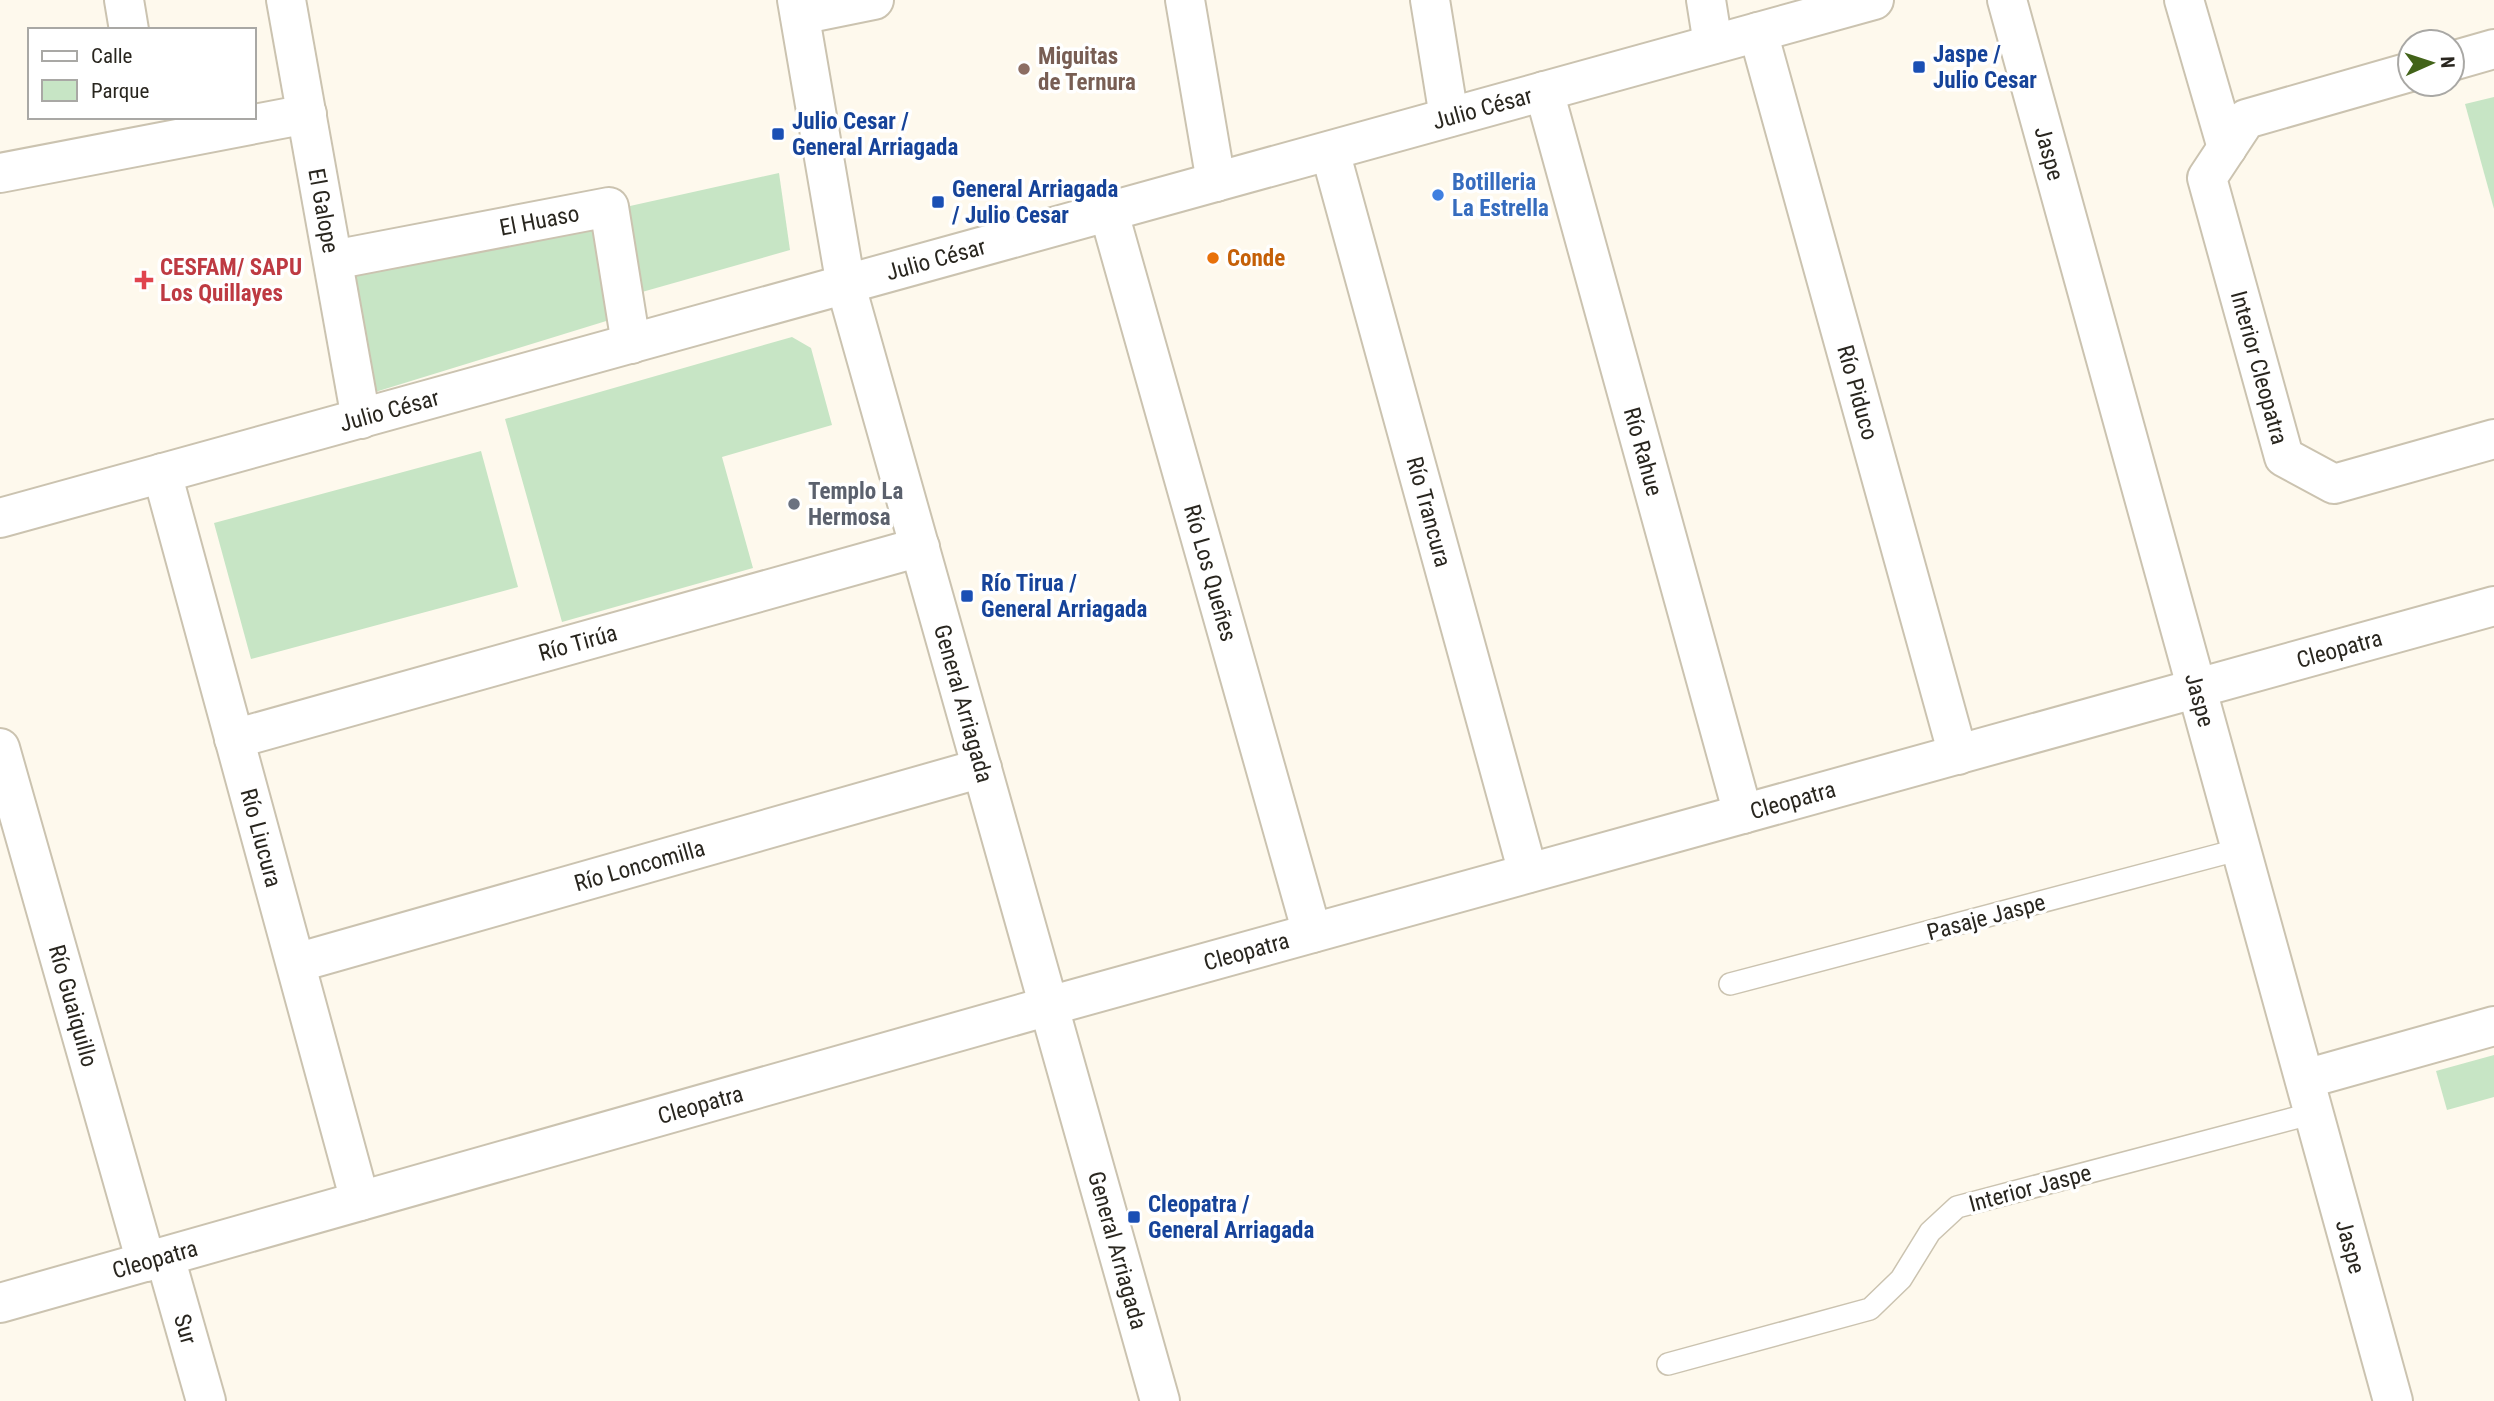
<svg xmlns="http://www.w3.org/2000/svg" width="2494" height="1401" viewBox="0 0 2494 1401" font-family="'Roboto Condensed',sans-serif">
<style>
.green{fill:#c7e5c5}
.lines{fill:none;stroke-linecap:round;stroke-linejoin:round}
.service-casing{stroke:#cbc3b0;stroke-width:24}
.minor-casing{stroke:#cbc3b0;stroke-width:42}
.tertiary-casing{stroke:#cbc3b0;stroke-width:42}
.service{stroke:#fff;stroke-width:21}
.minor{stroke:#fff;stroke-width:38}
.tertiary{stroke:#fff;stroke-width:38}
.transit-dot{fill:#1a4fb4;stroke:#fff;stroke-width:2.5}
.education-dot{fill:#8d6e63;stroke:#fff;stroke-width:2.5}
.shop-dot{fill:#3f7fe0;stroke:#fff;stroke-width:2.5}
.food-dot{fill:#e8710a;stroke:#fff;stroke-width:2.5}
.health-dot{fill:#e0444e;stroke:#fff;stroke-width:2.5}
.worship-dot{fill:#6b7280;stroke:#fff;stroke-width:2.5}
.labels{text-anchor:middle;stroke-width:7;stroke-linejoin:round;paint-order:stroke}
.transit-label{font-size:23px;font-weight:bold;fill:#164399;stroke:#fff;text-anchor:start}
.education-label{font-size:23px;font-weight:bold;fill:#785e54;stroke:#fff;text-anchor:start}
.street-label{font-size:23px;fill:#29261f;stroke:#fff}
.shop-label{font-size:23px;font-weight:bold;fill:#366cbe;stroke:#fff;text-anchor:start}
.food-label{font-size:23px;font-weight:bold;fill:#c56008;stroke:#fff;text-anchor:start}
.health-label{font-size:23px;font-weight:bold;fill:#be3a42;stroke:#fff;text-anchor:start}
.worship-label{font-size:23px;font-weight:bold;fill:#5b616d;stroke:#fff;text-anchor:start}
</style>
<rect width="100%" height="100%" fill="#fef9ed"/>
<g class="green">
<polygon points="2494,97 2494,209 2465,104"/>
<polygon points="779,173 790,250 635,294 621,208"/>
<polygon points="599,220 616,318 372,393 353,268"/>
<polygon points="792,337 811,348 832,425 722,457 753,568 562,622 505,419"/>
<polygon points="481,451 518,587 251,659 214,523"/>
<polygon points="2494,1055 2494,1097 2447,1110 2436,1071"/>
</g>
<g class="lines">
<defs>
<g id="service">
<polyline points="1730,984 2241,849"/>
<polyline points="1668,1364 1870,1309 1901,1279 1930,1232 1957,1207 2314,1113"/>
</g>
<g id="minor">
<polyline points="124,0 129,30"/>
<path id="s1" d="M286 0 361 419"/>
<polyline points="1185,0 1216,182"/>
<polyline points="1430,0 1449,117"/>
<polyline points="1706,0 1713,44"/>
<path id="s2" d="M2007 0 2393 1401"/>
<polyline points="2184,0 2227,148"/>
<polyline points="800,15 874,0"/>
<path id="s3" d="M1758 32 1958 755"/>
<polyline points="2452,61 2494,49"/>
<path id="s4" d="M2410 72 2246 119 2207 178 2284 457 2334 484 2494 439"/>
<path id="s5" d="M1544 91 1743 814"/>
<path id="s6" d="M1330 151 1528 873"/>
<polyline points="0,173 307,114"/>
<path id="s7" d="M1109 213 1312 933"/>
<path id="s8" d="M333 260 609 207 631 344"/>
<path id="s9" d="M162 473 360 1201"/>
<path id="s10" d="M234 739 920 547"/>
<path id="s11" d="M0 748 146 1262"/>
<path id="s12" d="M296 963 982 768"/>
<polyline points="2305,1079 2494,1026"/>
<path id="s13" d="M165 1257 206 1401"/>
<path id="s14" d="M0 1303 1049 1006 2494 606"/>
</g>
<g id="tertiary">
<path id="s15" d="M797 0 846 286 1160 1401"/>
<path id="s16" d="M0 518 1874 0"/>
</g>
</defs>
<use href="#service" class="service-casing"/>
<use href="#minor" class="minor-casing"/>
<use href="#tertiary" class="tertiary-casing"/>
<use href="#service" class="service"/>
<use href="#minor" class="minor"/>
<use href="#tertiary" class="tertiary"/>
</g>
<g class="transit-dot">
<rect x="1912" y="60" width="14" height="14" rx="3.5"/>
<rect x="771" y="127" width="14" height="14" rx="3.5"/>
<rect x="931" y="195" width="14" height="14" rx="3.5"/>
<rect x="960" y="589" width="14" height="14" rx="3.5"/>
<rect x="1127" y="1210" width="14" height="14" rx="3.5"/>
</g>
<circle class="education-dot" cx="1024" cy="69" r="7"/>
<circle class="shop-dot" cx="1438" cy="195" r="7"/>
<circle class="food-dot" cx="1213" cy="258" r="7"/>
<path class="health-dot" d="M140.5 269.5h7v7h7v7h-7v7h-7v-7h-7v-7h7z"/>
<circle class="worship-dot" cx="794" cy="504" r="7"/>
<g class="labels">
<g class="transit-label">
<text x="1933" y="62">Jaspe /<tspan x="1933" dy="26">Julio Cesar</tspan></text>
<text x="792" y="129">Julio Cesar /<tspan x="792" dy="26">General Arriagada</tspan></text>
<text x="952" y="197">General Arriagada<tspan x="952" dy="26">/ Julio Cesar</tspan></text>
<text x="981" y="591">Río Tirua /<tspan x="981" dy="26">General Arriagada</tspan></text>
<text x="1148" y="1212">Cleopatra /<tspan x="1148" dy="26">General Arriagada</tspan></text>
</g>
<g class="education-label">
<text x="1038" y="64">Miguitas<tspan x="1038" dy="26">de Ternura</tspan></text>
</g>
<g class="street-label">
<text dy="8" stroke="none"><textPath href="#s16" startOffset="1538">Julio César</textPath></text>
<text dy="8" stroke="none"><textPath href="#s2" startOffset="159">Jaspe</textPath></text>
<text dy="8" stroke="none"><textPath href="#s1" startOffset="214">El Galope</textPath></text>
<text dy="8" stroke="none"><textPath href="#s8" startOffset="210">El Huaso</textPath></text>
<text dy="8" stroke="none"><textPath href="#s16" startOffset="971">Julio César</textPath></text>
<text dy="8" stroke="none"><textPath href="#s4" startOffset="438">Interior Cleopatra</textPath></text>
<text dy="8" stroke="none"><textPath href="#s3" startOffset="374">Río Piduco</textPath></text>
<text dy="8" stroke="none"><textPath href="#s16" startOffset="404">Julio César</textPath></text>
<text dy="8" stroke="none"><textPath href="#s5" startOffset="374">Río Rahue</textPath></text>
<text dy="8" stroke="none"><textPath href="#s6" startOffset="374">Río Trancura</textPath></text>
<text dy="8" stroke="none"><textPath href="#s7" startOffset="374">Río Los Queñes</textPath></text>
<text dy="8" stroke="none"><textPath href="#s10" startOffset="357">Río Tirúa</textPath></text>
<text dy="8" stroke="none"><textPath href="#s14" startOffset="2429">Cleopatra</textPath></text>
<text dy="8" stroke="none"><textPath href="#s2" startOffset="726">Jaspe</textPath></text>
<text dy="8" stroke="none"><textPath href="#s15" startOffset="724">General Arriagada</textPath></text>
<text dy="8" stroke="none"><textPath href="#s14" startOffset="1862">Cleopatra</textPath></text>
<text dy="8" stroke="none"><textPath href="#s9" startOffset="378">Río Liucura</textPath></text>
<text dy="8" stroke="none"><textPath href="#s12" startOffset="357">Río Loncomilla</textPath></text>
<text transform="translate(1986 917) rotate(-15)" y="8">Pasaje Jaspe</text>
<text dy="8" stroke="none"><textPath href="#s14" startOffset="1295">Cleopatra</textPath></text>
<text dy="8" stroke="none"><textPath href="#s11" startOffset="268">Río Guaiquillo</textPath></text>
<text dy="8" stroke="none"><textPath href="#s14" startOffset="728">Cleopatra</textPath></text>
<text transform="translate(2030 1188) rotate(-15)" y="8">Interior Jaspe</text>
<text dy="8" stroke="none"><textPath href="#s2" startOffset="1293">Jaspe</textPath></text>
<text dy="8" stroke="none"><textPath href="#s15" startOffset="1292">General Arriagada</textPath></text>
<text dy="8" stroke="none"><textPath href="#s14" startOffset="161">Cleopatra</textPath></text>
<text dy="8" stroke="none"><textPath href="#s13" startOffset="75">Sur</textPath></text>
</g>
<g class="shop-label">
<text x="1452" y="190">Botilleria<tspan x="1452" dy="26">La Estrella</tspan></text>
</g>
<g class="food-label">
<text x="1227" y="266">Conde</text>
</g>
<g class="health-label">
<text x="160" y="275">CESFAM/ SAPU<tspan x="160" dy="26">Los Quillayes</tspan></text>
</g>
<g class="worship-label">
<text x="808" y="499">Templo La<tspan x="808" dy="26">Hermosa</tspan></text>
</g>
</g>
<rect x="28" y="28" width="228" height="91" fill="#ffffff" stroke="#a9a8a5" stroke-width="2"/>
<rect x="42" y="51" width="35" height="10" fill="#ffffff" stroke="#a9a8a5" stroke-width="2"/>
<text x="91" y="63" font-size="21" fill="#29261f">Calle</text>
<rect x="42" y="80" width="35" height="21" fill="#c7e5c5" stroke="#a9a8a5" stroke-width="2"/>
<text x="91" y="98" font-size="21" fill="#29261f">Parque</text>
<g transform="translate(2431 63) rotate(87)"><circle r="33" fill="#ffffff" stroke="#a9a8a5" stroke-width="2"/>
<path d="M0-5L12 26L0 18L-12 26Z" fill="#426319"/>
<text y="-10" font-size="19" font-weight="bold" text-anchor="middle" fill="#29261f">N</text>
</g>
</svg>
